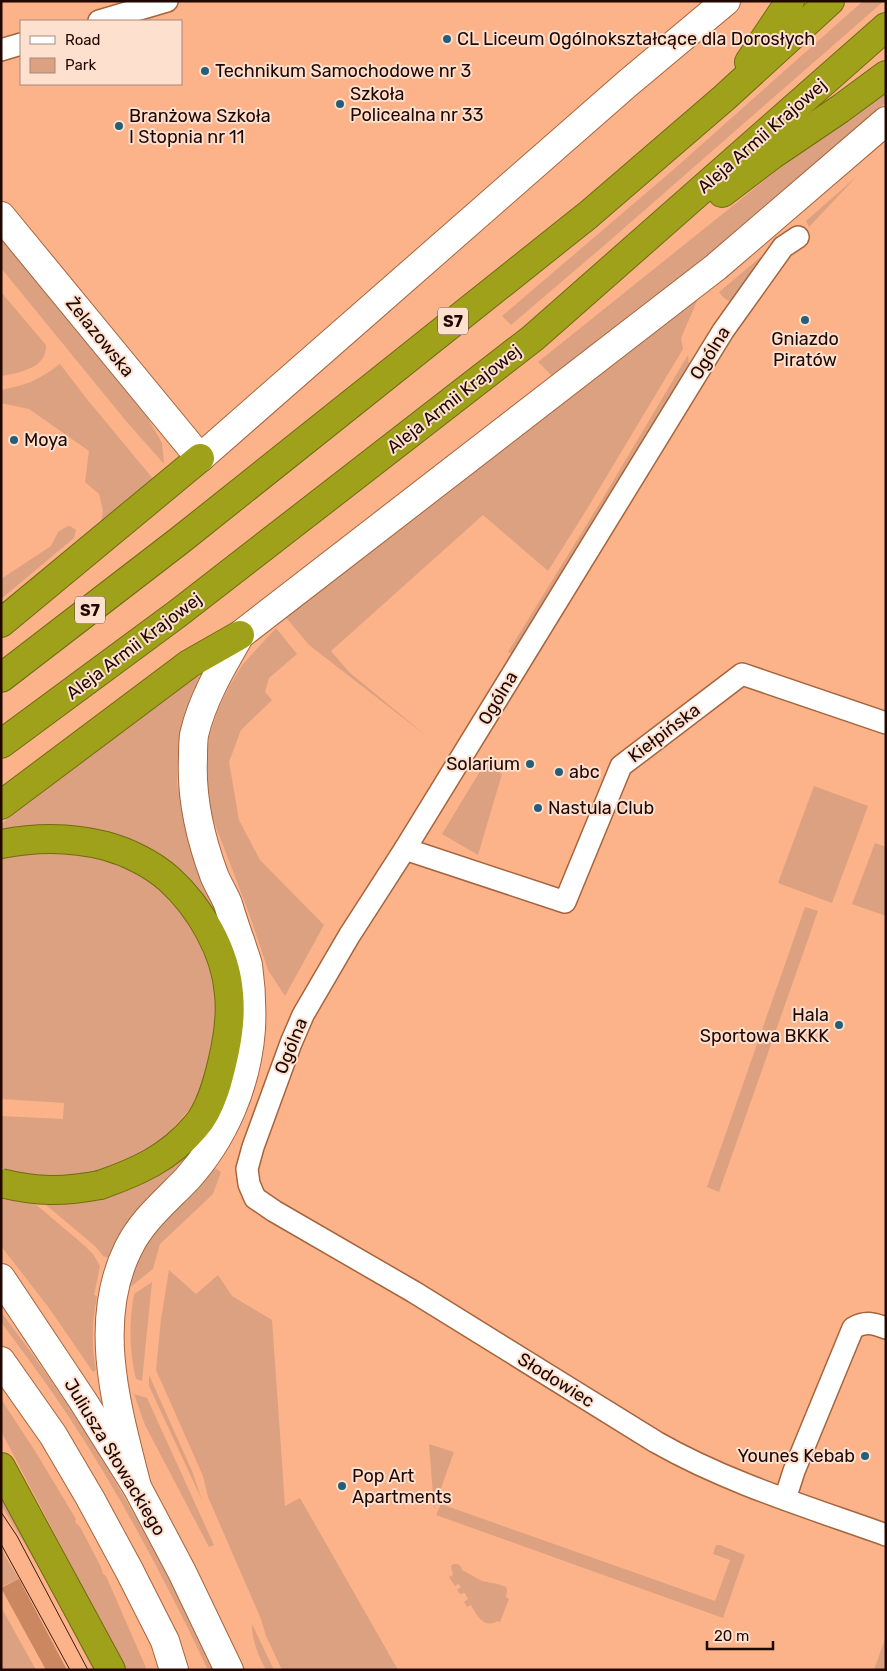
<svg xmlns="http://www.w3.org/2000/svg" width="887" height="1671" viewBox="0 0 887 1671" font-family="Rubik,sans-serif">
<rect width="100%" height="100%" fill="#fcb38a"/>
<g fill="#dba181">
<polygon points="863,1 884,1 607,243 511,325 502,316 673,170"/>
<path d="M886 87V102C782 201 666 288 554 378L538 362 796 155Z"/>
<polygon points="857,176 809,227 806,221"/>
<polygon points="1,238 147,417 162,443 164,464 126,421 1,268"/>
<path d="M768 251 734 302C727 301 723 298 719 292Z"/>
<path d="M1 292 46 345C47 368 19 373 1 376Z"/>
<polygon points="689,299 697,301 681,338 683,349 587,509 548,571 483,515 331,651 349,672 429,738 309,645 283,614"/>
<polygon points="688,355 689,366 687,371 512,654 508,652 603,498"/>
<path d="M60 364 86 398 154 480 101 523 103 511 99 494 85 482 89 451 29 409 1 403V390C27 385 39 380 60 364Z"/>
<polygon points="70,526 76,530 74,538 1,599 1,579 51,546 58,532 66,527"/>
<polygon points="276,628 297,654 269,678 265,692 272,700 241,730 229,762 239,820 260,860 324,925 285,996 268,970 250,916 211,814 208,787 207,758 209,737 218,709 229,687 243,664"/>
<polygon points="198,675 202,679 183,729 178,752 177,783 182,806 221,926 185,878 1,834 1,824"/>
<polygon points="485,763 502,774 478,855 442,834"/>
<polygon points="814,786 868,806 832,903 778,883"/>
<polygon points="875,843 886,847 886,916 852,904"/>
<polygon points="41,851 75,851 105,858 133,872 160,888 179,909 199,936 210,967 217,994 220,1026 199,1098 166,1136 221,1172 213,1194 160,1244 153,1269 129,1288 109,1258 103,1256 96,1247 1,1167 1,1116 63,1119 64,1103 1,1099 1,859"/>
<polygon points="805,907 818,911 719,1192 707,1187"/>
<path d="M1 1175 85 1246 93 1254 100 1266 94 1295 97 1296C92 1321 91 1345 96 1370L93 1372 49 1308 1 1246Z"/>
<polygon points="169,1270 196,1294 218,1275 232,1296 272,1320 285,1506 300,1498 398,1670 282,1670 266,1636 261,1619 208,1497 203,1476 156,1370 161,1319"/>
<path d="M152 1282 142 1381 136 1379C129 1351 129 1323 134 1294Z"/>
<path d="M1 1312C45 1370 87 1431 123 1495 156 1552 186 1610 214 1670H208C167 1583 122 1498 69 1417 48 1385 24 1353 1 1322Z"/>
<polygon points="149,1375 192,1471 202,1500 149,1386"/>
<polygon points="134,1394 147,1398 214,1545 209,1547 145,1425"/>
<polygon points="1,1399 35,1451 76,1519 75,1522 80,1527 101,1567 103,1574 106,1576 147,1670 126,1670 1,1431"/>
<polygon points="429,1444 454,1452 434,1508"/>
<polygon points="1,1488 97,1670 93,1670 41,1571 1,1505"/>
<polygon points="441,1504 715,1601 730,1560 713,1554 716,1545 720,1545 745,1555 723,1618 436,1515"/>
<polygon points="1,1549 19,1579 1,1587"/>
<path d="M454 1564C459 1564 461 1565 462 1570L482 1581 498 1584 506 1587 507 1590 506 1597 509 1599 500 1622C492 1620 500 1621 493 1623 481 1626 476 1613 471 1605L467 1607 464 1602 468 1599 465 1593 460 1594 457 1590 461 1587 458 1584 455 1586 449 1577 453 1575 451 1566Z"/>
<polygon points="1,1607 36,1670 1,1670"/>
<path d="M252 1624 274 1670H266C258 1655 252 1641 252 1624Z"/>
<polygon points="886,1636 886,1670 874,1670"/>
</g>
<polygon fill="#ca8760" points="19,1579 67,1670 46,1670 1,1588"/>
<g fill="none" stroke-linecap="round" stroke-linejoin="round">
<defs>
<g id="minor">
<polyline points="99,21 167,1"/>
<polyline points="1,50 21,44"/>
<path d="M798 237 783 247 723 331 405 849 349 936 303 1015 291 1043 253 1147 247 1169 249 1184 255 1198 274 1211 414 1292 656 1442C728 1483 808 1507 886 1535"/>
<polyline points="405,849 565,902 621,766 742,674 886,723"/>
<path d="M785 1499 794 1471 853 1328C865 1321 873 1323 886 1328"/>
</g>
<polyline id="tertiary" points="1,216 200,458"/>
<g id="secondary">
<polyline points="200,458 628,83 726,1"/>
<polyline points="1,1278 83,1401 137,1487 182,1572 229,1670"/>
<polyline points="1,1361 53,1435 90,1498 129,1570 165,1641 174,1670"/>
<path d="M137 1487C118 1411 91 1324 128 1249 142 1220 165 1202 187 1179 224 1138 247 1085 251 1029 252 1009 251 986 248 965 246 958 243 950 241 943 236 930 232 917 228 904 224 894 218 885 214 875 200 837 191 798 193 758 193 751 193 743 194 735 202 700 222 666 240 635L716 267 886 121"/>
</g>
<g id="motorway">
<polyline points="749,62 790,1"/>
<polyline points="722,193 772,155 840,109 886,75"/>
<polyline points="1,623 200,458"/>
<polyline points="1,678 179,541 588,215 724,98 830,1"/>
<polyline points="1,744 177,614 533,338 886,27"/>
<polyline points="1,805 189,664 240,635"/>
<path d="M1 844C36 837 72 837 106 846 128 852 152 864 169 879 200 907 226 952 229 994 231 1014 229 1031 225 1050 220 1074 212 1109 195 1127 169 1158 137 1172 100 1185"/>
<polyline points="1,1467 111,1670"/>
</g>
</defs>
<use href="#minor" stroke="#a6643c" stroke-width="24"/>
<use href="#tertiary" stroke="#a6643c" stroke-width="30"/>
<use href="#secondary" stroke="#a6643c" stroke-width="30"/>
<use href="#motorway" stroke="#726b10" stroke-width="30"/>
<use href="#minor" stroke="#fff" stroke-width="21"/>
<use href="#tertiary" stroke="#fff" stroke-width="28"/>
<use href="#secondary" stroke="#fff" stroke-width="28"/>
<use href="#motorway" stroke="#9ea119" stroke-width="28"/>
<g stroke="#3b1c11" stroke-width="1">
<polyline points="1,1512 17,1536 88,1670"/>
<polyline points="1,1544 70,1670"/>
</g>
<defs>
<path id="motorway-bridge" d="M1 1183C38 1192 63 1192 100 1185"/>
</defs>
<use href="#motorway-bridge" stroke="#726b10" stroke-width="30" stroke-linecap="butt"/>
<use href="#motorway-bridge" stroke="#9ea119" stroke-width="28"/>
</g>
<g fill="#255e78" stroke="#fee0cf" stroke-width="2">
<circle cx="447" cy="39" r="5"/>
<circle cx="205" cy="71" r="5"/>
<circle cx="340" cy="104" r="5"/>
<circle cx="119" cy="126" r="5"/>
<circle cx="805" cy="320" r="5"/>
<circle cx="14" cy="440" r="5"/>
<circle cx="530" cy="764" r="5"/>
<circle cx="559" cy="772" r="5"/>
<circle cx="538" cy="808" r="5"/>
<circle cx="839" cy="1025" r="5"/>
<circle cx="865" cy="1456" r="5"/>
<circle cx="342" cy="1486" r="5"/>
</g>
<g text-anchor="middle" stroke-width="4" stroke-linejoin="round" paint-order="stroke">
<g fill="#fee0cf" stroke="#63483e" stroke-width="1">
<rect x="438" y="307.5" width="30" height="27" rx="4"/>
<rect x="75" y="596.5" width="30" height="27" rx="4"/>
</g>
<g font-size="16" font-weight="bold" fill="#200700">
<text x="453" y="327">S7</text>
<text x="90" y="616">S7</text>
</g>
<g font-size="18" fill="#200700" stroke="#fee0cf" text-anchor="start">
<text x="457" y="45">CL Liceum Ogólnokształcące dla Dorosłych</text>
<text x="215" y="77">Technikum Samochodowe nr 3</text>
<text x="350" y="100">Szkoła<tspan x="350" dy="21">Policealna nr 33</tspan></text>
<text x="129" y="122">Branżowa Szkoła<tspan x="129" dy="21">I Stopnia nr 11</tspan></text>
<text x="805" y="345" text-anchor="middle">Gniazdo<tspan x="805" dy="21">Piratów</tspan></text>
<text x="24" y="446">Moya</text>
<text x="520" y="770" text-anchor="end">Solarium</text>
<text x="569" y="778">abc</text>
<text x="548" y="814">Nastula Club</text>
<text x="829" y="1021" text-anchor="end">Hala<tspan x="829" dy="21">Sportowa BKKK</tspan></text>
<text x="855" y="1462" text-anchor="end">Younes Kebab</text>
<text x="352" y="1482">Pop Art<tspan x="352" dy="21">Apartments</tspan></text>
</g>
<g font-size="18" fill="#200700" stroke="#fee0cf">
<text transform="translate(762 136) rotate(-41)" y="6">Aleja Armii Krajowej</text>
<text transform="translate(100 337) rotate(51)" y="6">Żelazowska</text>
<text transform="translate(710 353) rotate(-58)" y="6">Ogólna</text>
<text transform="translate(454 399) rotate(-38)" y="6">Aleja Armii Krajowej</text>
<text transform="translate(134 646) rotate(-37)" y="6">Aleja Armii Krajowej</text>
<text transform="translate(498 698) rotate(-59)" y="6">Ogólna</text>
<text transform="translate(664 733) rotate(-37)" y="6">Kiełpińska</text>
<text transform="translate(291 1046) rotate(-68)" y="6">Ogólna</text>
<text transform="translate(556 1380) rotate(32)" y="6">Słodowiec</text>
<text transform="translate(115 1457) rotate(59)" y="6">Juliusza Słowackiego</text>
</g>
</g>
<rect width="887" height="1671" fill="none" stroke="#200700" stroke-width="5"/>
<rect x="20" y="20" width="162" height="65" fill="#fee0cf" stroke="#a5897c"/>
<rect x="30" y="36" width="25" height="8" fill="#ffffff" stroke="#a5897c"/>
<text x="65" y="45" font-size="15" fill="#200700">Road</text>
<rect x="30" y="58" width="25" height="15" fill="#dba181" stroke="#a5897c"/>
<text x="65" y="70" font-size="15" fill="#200700">Park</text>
<path d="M707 1641v8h66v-8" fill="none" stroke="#200700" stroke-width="2.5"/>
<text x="714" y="1641" font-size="15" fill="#200700" stroke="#fee0cf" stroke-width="4" paint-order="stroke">20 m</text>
</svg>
